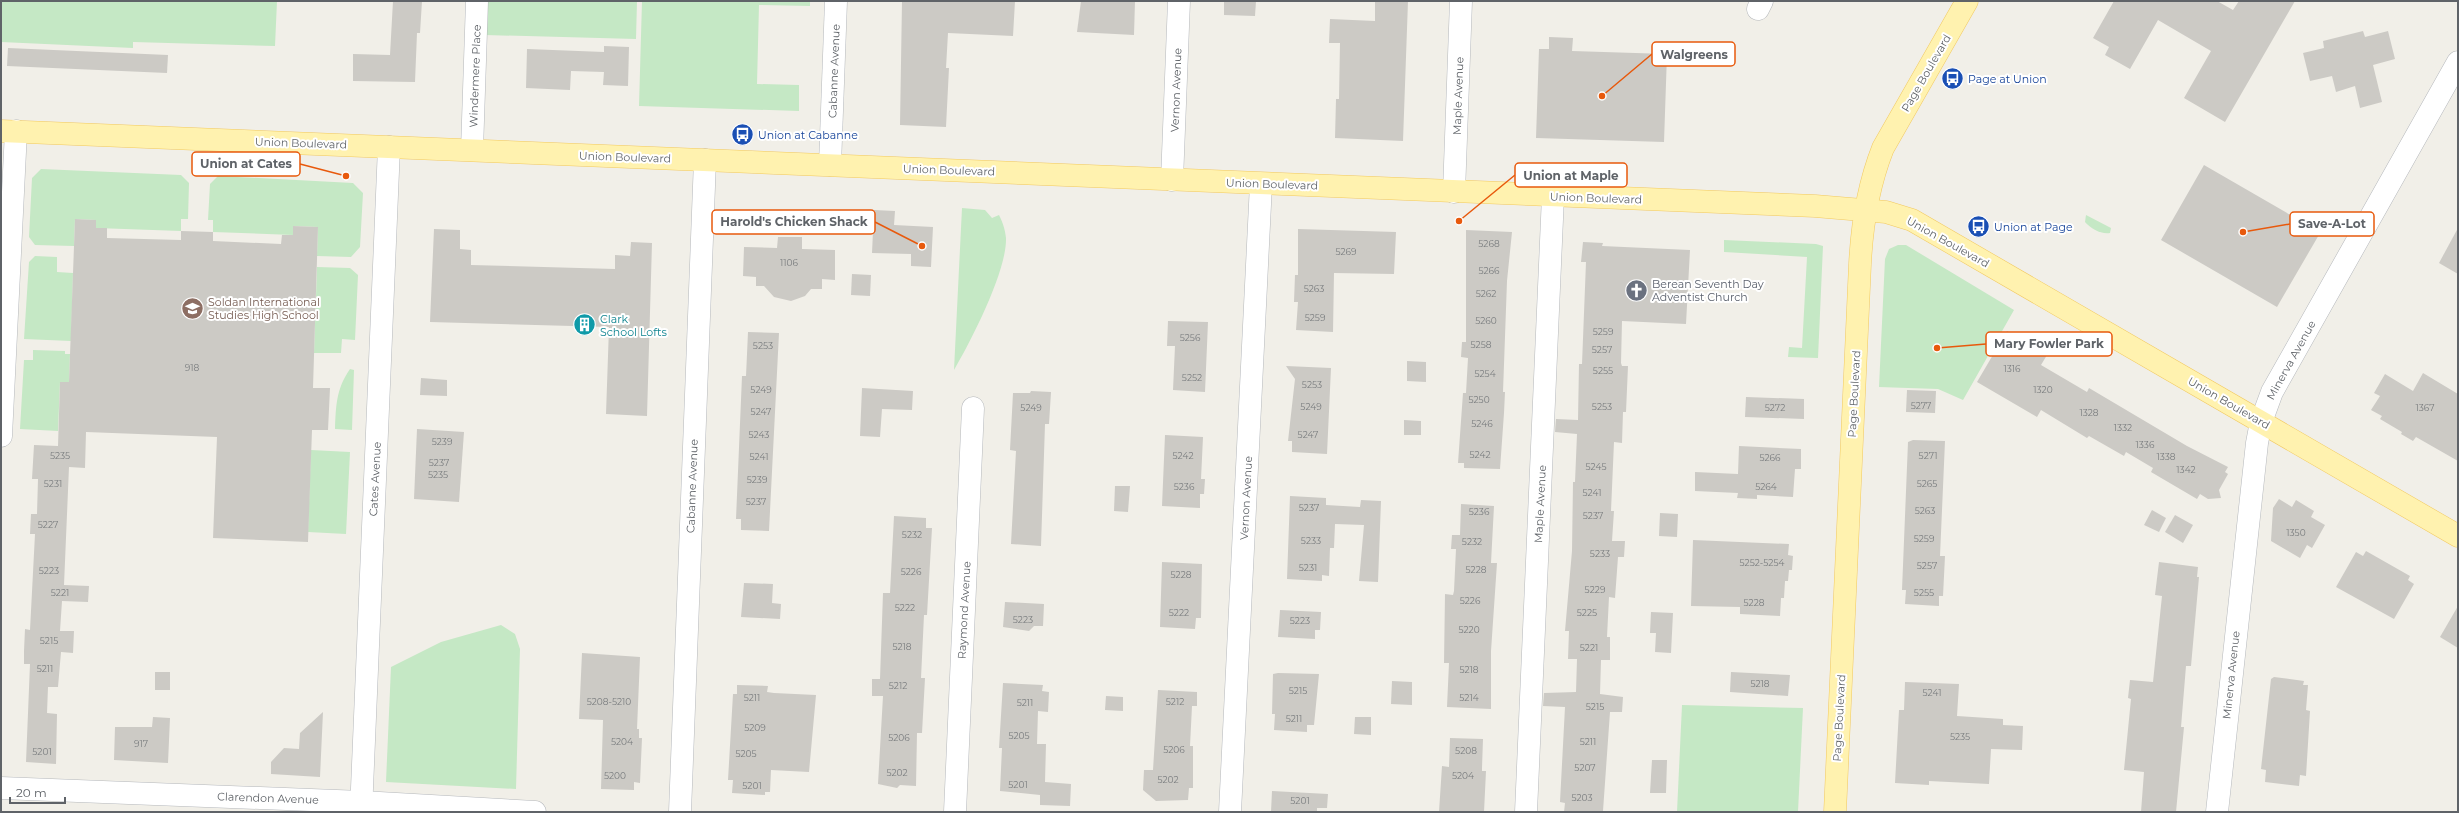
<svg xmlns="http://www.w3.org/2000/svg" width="2459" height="813" viewBox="0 0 2459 813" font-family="Montserrat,sans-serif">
<rect width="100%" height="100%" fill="#f1efe8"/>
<g fill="#c5e8c5">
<polygon points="1,1 277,1 275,46 133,42 133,48 1,42"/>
<polygon points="486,1 637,1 636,39 485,35"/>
<polygon points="642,1 810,1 810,6 759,5 757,84 799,85 799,111 639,106"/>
<polygon points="41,169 181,175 189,183 188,219 181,219 181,231 96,228 96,220 75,219 74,246 35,245 29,237 32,178"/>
<polygon points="218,176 353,183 363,193 360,247 351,257 317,256 318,227 293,226 293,235 213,232 213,220 208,220 210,184"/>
<path d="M962 208 985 210 992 218 999 215C1003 223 1005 229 1006 238 1007 271 971 341 954 370Z"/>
<path d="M2086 215 2111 228 2110 233C2102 235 2090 228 2085 222Z"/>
<polygon points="1724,240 1816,244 1823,246 1818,358 1788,357 1789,347 1802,348 1807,257 1724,252"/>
<polygon points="1898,245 1906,245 2014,310 1963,400 1938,389 1879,387 1885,259 1889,249"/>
<polygon points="35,256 57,257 57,272 73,273 71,341 24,339 29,262"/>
<polygon points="317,267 350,268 358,275 355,340 342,339 341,353 314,353"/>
<polygon points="33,350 65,351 65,354 70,354 69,382 60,382 58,431 20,429 24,360 33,360"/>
<path d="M350 369 354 370 352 430 335 429C336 406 336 389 350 369Z"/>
<polygon points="311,450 350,452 346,534 308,532"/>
<polygon points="501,625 515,634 520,649 516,789 386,782 391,667 441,642"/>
<polygon points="1682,705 1803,708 1798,812 1677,812"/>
</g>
<g fill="#cccac5">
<polygon points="393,1 422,1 420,33 417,33 415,82 353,81 353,54 390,55"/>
<polygon points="902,1 1015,1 1013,36 948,33 946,68 949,68 946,127 900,125"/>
<polygon points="1081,1 1135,1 1134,35 1077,32"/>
<polygon points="1224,1 1256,1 1255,16 1224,15"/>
<polygon points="1375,1 1408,1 1403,141 1335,138 1336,99 1339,99 1340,43 1329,43 1330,19 1375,21"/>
<polygon points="2114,1 2217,1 2233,10 2239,1 2295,1 2225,122 2184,98 2211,51 2158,20 2130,69 2105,55 2109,47 2093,38"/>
<polygon points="2363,31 2365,37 2388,31 2395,59 2373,65 2382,102 2360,108 2355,86 2336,92 2332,76 2310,81 2303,53 2324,48 2323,41"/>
<polygon points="1549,37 1573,38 1572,51 1667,54 1664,142 1536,138 1539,49 1549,49"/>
<polygon points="604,46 629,47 628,86 603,85 604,72 571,71 570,90 526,88 527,49 604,52"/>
<polygon points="8,48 168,55 167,73 7,66"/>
<polygon points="2204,165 2306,224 2312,212 2327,221 2277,307 2161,240"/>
<polygon points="874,210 895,211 894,225 933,227 931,267 911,266 911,254 872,253"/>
<polygon points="75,219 96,220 96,228 107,228 107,238 181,240 181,231 213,232 213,241 281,244 282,235 293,235 293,226 318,227 313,388 330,388 328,430 312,430 308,542 213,538 217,437 86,432 85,468 69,467 64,585 89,586 88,602 62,601 60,631 74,631 73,653 61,652 58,687 48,687 47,713 57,714 56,764 26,762 30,664 24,664 24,651 25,629 30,630 35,534 30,534 31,514 37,514 38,479 32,479 34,445 58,446 60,382 69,382"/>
<polygon points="2458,228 2458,274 2439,263"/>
<polygon points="434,229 460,230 460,249 471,250 471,265 615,269 615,255 630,256 631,242 652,243 647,416 606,414 609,327 430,322"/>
<polygon points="1298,229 1396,232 1394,274 1334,273 1333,332 1296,330 1298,302 1294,302 1295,275 1298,275"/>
<polygon points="1466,230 1512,232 1507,281 1503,392 1505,392 1504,413 1500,469 1464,468 1464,463 1458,463 1463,393 1466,393 1468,358 1461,357 1462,342 1466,342"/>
<polygon points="778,237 802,237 802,249 835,250 835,280 822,279 822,289 811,289 805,296 791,301 774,297 764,286 756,286 756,277 743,276 744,247 777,248"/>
<polygon points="1583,242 1603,243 1602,246 1690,250 1686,324 1622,321 1621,363 1622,366 1628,366 1626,412 1623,412 1622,443 1614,442 1611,511 1614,511 1612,541 1625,541 1624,557 1618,557 1615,598 1609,597 1607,637 1610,637 1610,660 1601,660 1600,694 1623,697 1622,712 1610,712 1603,811 1564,812 1565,803 1560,802 1565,707 1543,706 1544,693 1576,692 1577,659 1568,659 1569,631 1565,631 1572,551 1573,482 1575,482 1577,434 1555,432 1556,419 1578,420 1579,364 1582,364 1586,262 1581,262"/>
<polygon points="852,274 871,275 870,296 851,295"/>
<polygon points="1168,321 1208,322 1205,392 1173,390 1175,346 1167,346"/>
<polygon points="2007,331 2047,355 2041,365 2087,392 2089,388 2187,446 2228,467 2225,472 2228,474 2219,490 2221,498 2208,499 2200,494 2197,499 2151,472 2153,468 2126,452 2124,456 2089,436 2087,438 2041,410 2037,417 1977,382"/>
<polygon points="748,332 779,333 769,531 741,530 741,519 736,519 742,376 746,376"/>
<polygon points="1407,361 1426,362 1426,382 1407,381"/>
<polygon points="1286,366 1331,368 1327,454 1292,452 1292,441 1288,441 1295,379"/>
<polygon points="2423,373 2458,394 2458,461 2416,437 2413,441 2401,434 2402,432 2380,419 2382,416 2371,410 2380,396 2374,393 2385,374 2413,391"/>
<polygon points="421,378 447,380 447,396 420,395"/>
<polygon points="862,388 913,391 912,410 882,409 880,437 860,436"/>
<polygon points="1907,390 1936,391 1935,413 1906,412"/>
<polygon points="1031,391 1051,392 1049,424 1045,424 1041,546 1011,544 1016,451 1010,450 1013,393 1030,393"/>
<polygon points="1746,397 1804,399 1804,419 1745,417"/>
<polygon points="1404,420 1421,421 1421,435 1404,435"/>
<polygon points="417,429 464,432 459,502 414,499"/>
<polygon points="1165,435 1203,437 1201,479 1205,479 1204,494 1200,494 1200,508 1162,506"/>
<polygon points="1913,440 1945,441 1940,556 1945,556 1943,596 1939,596 1939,606 1905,604 1906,590 1902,590 1908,442"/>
<polygon points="1739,446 1801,449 1801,469 1795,469 1793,497 1757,495 1757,499 1737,498 1738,493 1695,491 1695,472 1738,474"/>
<polygon points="1115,486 1130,486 1128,512 1114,511"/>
<polygon points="1290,496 1326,498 1326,505 1360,507 1361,500 1381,501 1378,582 1359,581 1364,525 1335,524 1334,548 1330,548 1329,576 1322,575 1322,581 1287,579"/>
<polygon points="2279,499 2292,507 2296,500 2314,511 2311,517 2325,525 2312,548 2307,545 2300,558 2271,541 2273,508"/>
<polygon points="1461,504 1494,506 1491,563 1497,563 1491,651 1491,709 1447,707 1449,663 1444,663 1445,594 1453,595 1454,591 1456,549 1451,549 1452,535 1460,535"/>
<polygon points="2152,510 2166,518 2159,532 2144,525"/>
<polygon points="1660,513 1678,514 1677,537 1659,536"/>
<polygon points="2175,515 2193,525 2183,543 2165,532"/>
<polygon points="894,516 926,518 926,528 932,528 927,615 924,615 921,678 925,678 922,733 917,733 916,786 900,785 897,788 878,784 883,696 872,696 872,679 880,679 883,593 890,593"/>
<polygon points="1693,540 1789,544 1788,555 1793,556 1792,570 1789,570 1788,581 1785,581 1784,598 1781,598 1780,616 1740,614 1740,607 1691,606"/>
<polygon points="2366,551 2410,576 2408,580 2414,584 2394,619 2336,587 2356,552 2363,556"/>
<polygon points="1162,562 1202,564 1201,618 1196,618 1195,629 1160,627"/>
<polygon points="2159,562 2198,567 2197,577 2199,577 2191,666 2186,666 2181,727 2184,727 2176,812 2141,812 2144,772 2124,770 2131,699 2128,698 2130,680 2153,682 2162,596 2155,595"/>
<polygon points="744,583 773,584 772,603 781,604 780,619 741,617"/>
<polygon points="1005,602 1044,604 1043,626 1034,626 1029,631 1003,627"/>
<polygon points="2458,606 2458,648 2440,637"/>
<polygon points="1280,610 1321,612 1320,630 1315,630 1315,639 1278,637"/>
<polygon points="1651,612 1673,613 1671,653 1655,652 1656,633 1650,633"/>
<polygon points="582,653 640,657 637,729 639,729 639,738 642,738 640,783 634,782 634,790 601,789 603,720 579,719"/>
<rect x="155" y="672" width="15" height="18"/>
<polygon points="1731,672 1790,675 1788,696 1730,692"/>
<polygon points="1278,673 1319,674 1314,725 1307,725 1307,732 1274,730 1275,714 1272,714 1273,674"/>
<polygon points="2274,677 2304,681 2303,685 2308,685 2306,710 2310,711 2306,776 2300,775 2299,786 2265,782 2266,770 2261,769 2271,679"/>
<polygon points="1392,681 1412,682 1412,705 1391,704"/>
<polygon points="1905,682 1959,684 1957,716 2003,719 2003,725 2023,726 2022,750 1991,749 1989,784 1929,781 1929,785 1895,783 1899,710 1904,710"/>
<polygon points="1003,683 1043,685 1042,691 1049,692 1048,712 1038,711 1037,744 1046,744 1045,782 1071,784 1070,806 1040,805 1040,795 1000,791 1002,748 999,748"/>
<polygon points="737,685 768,686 767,692 774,693 816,695 809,772 771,770 770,792 765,792 765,795 732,793 733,780 728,780 733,694 737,694"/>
<polygon points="1158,690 1197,692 1197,706 1192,706 1190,746 1193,746 1193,788 1189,788 1188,800 1156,801 1143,790 1144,770 1153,770"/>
<polygon points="1106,696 1123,697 1123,711 1105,710"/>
<polygon points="323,712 320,777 271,774 271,762 284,748 299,749 300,733"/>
<polygon points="153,717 170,718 168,763 114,760 115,727 152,727"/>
<polygon points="1355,717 1371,717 1371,735 1354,734"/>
<polygon points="1450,738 1483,739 1482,768 1482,771 1486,771 1484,812 1439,812 1442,766 1449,767"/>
<polygon points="1652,760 1667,760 1666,793 1650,793"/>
<polygon points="1272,791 1328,794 1327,808 1317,808 1317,812 1271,812"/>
</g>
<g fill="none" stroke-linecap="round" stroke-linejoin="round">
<defs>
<g id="minor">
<polyline points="1758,9 1762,1"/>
<polyline points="472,150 477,1"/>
<polyline points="830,165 836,1"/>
<polyline points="1172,180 1179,1"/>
<polyline points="1454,192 1461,1"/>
<polyline points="1,436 16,131"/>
<polyline points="1,788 362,802 535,812"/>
<polyline points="361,812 389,147"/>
<polyline points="680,812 705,160"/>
<polyline points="955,812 973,408"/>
<polyline points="1230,812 1261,184"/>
<polyline points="1526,812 1553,196"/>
<polyline points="2217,812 2257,443 2261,422 2272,392 2458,62"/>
</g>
<g id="major">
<polyline points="1,131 1815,206 1886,212 1912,220 2458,536"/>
<path d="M1835 812 1860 264C1862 223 1868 186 1883 148L1967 1"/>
</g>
</defs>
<use href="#minor" stroke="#b5b8bc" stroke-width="23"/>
<use href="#major" stroke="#f2c960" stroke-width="23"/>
<use href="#minor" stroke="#fff" stroke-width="22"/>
<use href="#major" stroke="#fff2af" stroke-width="22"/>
</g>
<defs>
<symbol id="bus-disc" viewBox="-11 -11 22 22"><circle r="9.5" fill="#1a4fb4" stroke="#fff"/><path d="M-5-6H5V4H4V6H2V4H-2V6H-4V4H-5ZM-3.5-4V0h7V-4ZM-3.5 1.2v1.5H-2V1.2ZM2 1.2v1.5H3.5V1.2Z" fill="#fff"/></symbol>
<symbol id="church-disc" viewBox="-11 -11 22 22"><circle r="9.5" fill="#6b7280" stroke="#fff"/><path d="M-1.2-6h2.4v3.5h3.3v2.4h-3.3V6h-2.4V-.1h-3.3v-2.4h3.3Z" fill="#fff"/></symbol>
<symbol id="school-disc" viewBox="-11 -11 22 22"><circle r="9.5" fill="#8d6e63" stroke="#fff"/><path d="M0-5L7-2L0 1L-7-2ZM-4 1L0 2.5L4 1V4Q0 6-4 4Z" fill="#fff"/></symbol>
<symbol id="building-disc" viewBox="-11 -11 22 22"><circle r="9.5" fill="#0f9aa8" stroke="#fff"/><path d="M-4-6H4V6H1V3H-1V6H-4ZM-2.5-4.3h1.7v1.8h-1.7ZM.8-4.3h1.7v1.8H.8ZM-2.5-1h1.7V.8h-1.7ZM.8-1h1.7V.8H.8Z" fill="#fff"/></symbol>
</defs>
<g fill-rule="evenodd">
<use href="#bus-disc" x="1940" y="66" width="25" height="25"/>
<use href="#bus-disc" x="730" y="122" width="25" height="25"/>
<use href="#bus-disc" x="1966" y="214" width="25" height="25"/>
<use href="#church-disc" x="1624" y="278" width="25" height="25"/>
<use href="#school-disc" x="180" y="296" width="25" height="25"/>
<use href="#building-disc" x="572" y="312" width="25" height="25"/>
</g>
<g text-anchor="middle" stroke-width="4" stroke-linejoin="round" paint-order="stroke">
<g font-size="9" fill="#7a7d7f">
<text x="1489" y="247">5268</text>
<text x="1346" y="255">5269</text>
<text x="789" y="266">1106</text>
<text x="1489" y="274">5266</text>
<text x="1314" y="292">5263</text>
<text x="1486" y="297">5262</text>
<text x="1315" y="321">5259</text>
<text x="1486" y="324">5260</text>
<text x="1603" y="335">5259</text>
<text x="1190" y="341">5256</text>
<text x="1481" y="348">5258</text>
<text x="763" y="349">5253</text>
<text x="1602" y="353">5257</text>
<text x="192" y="371">918</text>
<text x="2012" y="372">1316</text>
<text x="1603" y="374">5255</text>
<text x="1485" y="377">5254</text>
<text x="1192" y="381">5252</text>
<text x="1312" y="388">5253</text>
<text x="761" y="393">5249</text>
<text x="2043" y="393">1320</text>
<text x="1479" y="403">5250</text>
<text x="1921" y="409">5277</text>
<text x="1311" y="410">5249</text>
<text x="1602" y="410">5253</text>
<text x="1031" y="411">5249</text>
<text x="1775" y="411">5272</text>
<text x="2425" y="411">1367</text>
<text x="761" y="415">5247</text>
<text x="2089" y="416">1328</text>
<text x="1482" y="427">5246</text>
<text x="2123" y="431">1332</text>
<text x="759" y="438">5243</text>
<text x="1308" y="438">5247</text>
<text x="442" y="445">5239</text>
<text x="2145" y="448">1336</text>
<text x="1480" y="458">5242</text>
<text x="60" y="459">5235</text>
<text x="1183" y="459">5242</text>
<text x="1928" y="459">5271</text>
<text x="759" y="460">5241</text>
<text x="2166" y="460">1338</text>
<text x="1770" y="461">5266</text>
<text x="439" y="466">5237</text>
<text x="1596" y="470">5245</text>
<text x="2186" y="473">1342</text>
<text x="438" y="478">5235</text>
<text x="757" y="483">5239</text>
<text x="53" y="487">5231</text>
<text x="1927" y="487">5265</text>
<text x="1184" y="490">5236</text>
<text x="1766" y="490">5264</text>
<text x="1592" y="496">5241</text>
<text x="756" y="505">5237</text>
<text x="1309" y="511">5237</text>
<text x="1925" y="514">5263</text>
<text x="1479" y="515">5236</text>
<text x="1593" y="519">5237</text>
<text x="48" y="528">5227</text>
<text x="2296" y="536">1350</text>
<text x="912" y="538">5232</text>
<text x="1924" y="542">5259</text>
<text x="1311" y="544">5233</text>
<text x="1472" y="545">5232</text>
<text x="1600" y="557">5233</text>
<text x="1762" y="566">5252-5254</text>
<text x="1927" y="569">5257</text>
<text x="1308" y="571">5231</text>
<text x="1476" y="573">5228</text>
<text x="49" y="574">5223</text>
<text x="911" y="575">5226</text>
<text x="1181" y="578">5228</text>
<text x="1595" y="593">5229</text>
<text x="60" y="596">5221</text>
<text x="1924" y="596">5255</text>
<text x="1470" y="604">5226</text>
<text x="1754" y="606">5228</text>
<text x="905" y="611">5222</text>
<text x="1179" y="616">5222</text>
<text x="1587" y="616">5225</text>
<text x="1023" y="623">5223</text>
<text x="1300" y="624">5223</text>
<text x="1469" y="633">5220</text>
<text x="49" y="644">5215</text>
<text x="902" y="650">5218</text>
<text x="1589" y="651">5221</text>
<text x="45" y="672">5211</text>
<text x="1469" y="673">5218</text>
<text x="1760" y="687">5218</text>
<text x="898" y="689">5212</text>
<text x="1298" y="694">5215</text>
<text x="1932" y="696">5241</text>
<text x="752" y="701">5211</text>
<text x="1469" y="701">5214</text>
<text x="609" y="705">5208-5210</text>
<text x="1175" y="705">5212</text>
<text x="1025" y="706">5211</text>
<text x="1595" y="710">5215</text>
<text x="1294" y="722">5211</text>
<text x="755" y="731">5209</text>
<text x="1019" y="739">5205</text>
<text x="1960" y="740">5235</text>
<text x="899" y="741">5206</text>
<text x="622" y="745">5204</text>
<text x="1588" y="745">5211</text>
<text x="141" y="747">917</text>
<text x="1174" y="753">5206</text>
<text x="1466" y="754">5208</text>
<text x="42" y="755">5201</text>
<text x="746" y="757">5205</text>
<text x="1585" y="771">5207</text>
<text x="897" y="776">5202</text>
<text x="615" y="779">5200</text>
<text x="1463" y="779">5204</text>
<text x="1168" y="783">5202</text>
<text x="1018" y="788">5201</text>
<text x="752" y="789">5201</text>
<text x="1582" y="801">5203</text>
<text x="1300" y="804">5201</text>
</g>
<g font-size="11" fill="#5f6368" stroke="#fff">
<text transform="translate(834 71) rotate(-88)" y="4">Cabanne Avenue</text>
<text transform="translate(1926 73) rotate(-60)" y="4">Page Boulevard</text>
<text transform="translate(475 76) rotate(-88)" y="4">Windermere Place</text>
<text transform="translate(1176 90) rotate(-88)" y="4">Vernon Avenue</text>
<text transform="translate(1458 96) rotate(-88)" y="4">Maple Avenue</text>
<text transform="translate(301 143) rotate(2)" y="4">Union Boulevard</text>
<text transform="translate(625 157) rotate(2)" y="4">Union Boulevard</text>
<text transform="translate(949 170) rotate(2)" y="4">Union Boulevard</text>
<text transform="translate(1272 184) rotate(2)" y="4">Union Boulevard</text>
<text transform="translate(1596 198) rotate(2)" y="4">Union Boulevard</text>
<text transform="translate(1948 242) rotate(29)" y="4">Union Boulevard</text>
<text transform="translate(2291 360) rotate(-61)" y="4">Minerva Avenue</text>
<text transform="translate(1854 394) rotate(-87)" y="4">Page Boulevard</text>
<text transform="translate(2229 403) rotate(30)" y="4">Union Boulevard</text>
<text transform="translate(375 479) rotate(-87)" y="4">Cates Avenue</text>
<text transform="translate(692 486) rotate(-88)" y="4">Cabanne Avenue</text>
<text transform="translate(1246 498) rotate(-87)" y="4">Vernon Avenue</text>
<text transform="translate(1540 504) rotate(-87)" y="4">Maple Avenue</text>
<text transform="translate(964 610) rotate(-87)" y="4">Raymond Avenue</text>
<text transform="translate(2231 675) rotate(-84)" y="4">Minerva Avenue</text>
<text transform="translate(1839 718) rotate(-87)" y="4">Page Boulevard</text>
<text transform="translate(268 798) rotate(2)" y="4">Clarendon Avenue</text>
</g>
<g font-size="11" fill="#164399" stroke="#fff" text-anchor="start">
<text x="1968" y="83">Page at Union</text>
<text x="758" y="139">Union at Cabanne</text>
<text x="1994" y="231">Union at Page</text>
</g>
<g font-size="11" fill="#5b616d" stroke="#fff" text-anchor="start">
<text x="1652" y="288">Berean Seventh Day<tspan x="1652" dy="13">Adventist Church</tspan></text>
</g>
<g font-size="11" fill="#785e54" stroke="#fff" text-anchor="start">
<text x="208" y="306">Soldan International<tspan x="208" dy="13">Studies High School</tspan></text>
</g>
<g font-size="11" fill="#0d838f" stroke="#fff" text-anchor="start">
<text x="600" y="323">Clark<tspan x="600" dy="13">School Lofts</tspan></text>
</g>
</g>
<path fill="none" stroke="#e8590c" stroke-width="1.5" d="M1602 96L1652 54M346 176L300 164M1459 221L1515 175M922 246L875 222M2243 232L2290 224M1937 348L1986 344"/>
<g fill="#e8590c" stroke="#fff" stroke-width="1.5">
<circle cx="1602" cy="96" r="4"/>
<circle cx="346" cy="176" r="4"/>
<circle cx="1459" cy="221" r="4"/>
<circle cx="922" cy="246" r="4"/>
<circle cx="2243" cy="232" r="4"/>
<circle cx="1937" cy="348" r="4"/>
</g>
<g fill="#fff" stroke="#e8590c" stroke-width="1.5">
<rect x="1652" y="42" width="83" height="24" rx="4"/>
<rect x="192" y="152" width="108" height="24" rx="4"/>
<rect x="1515" y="163" width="112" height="24" rx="4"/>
<rect x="712" y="210" width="163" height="24" rx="4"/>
<rect x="2290" y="212" width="84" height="24" rx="4"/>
<rect x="1986" y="332" width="126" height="24" rx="4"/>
</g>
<g font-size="12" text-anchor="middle" font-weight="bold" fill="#5f6368">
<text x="1694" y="59">Walgreens</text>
<text x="246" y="168">Union at Cates</text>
<text x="1571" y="180">Union at Maple</text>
<text x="794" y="226">Harold's Chicken Shack</text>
<text x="2332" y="228">Save-A-Lot</text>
<text x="2049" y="348">Mary Fowler Park</text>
</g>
<rect width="2459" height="813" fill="none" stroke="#5f6368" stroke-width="4"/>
<path d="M10 797v6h55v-6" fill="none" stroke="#5f6368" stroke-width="2"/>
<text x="16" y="797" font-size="12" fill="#5f6368" stroke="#ffffff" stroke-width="3" paint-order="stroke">20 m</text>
</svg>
